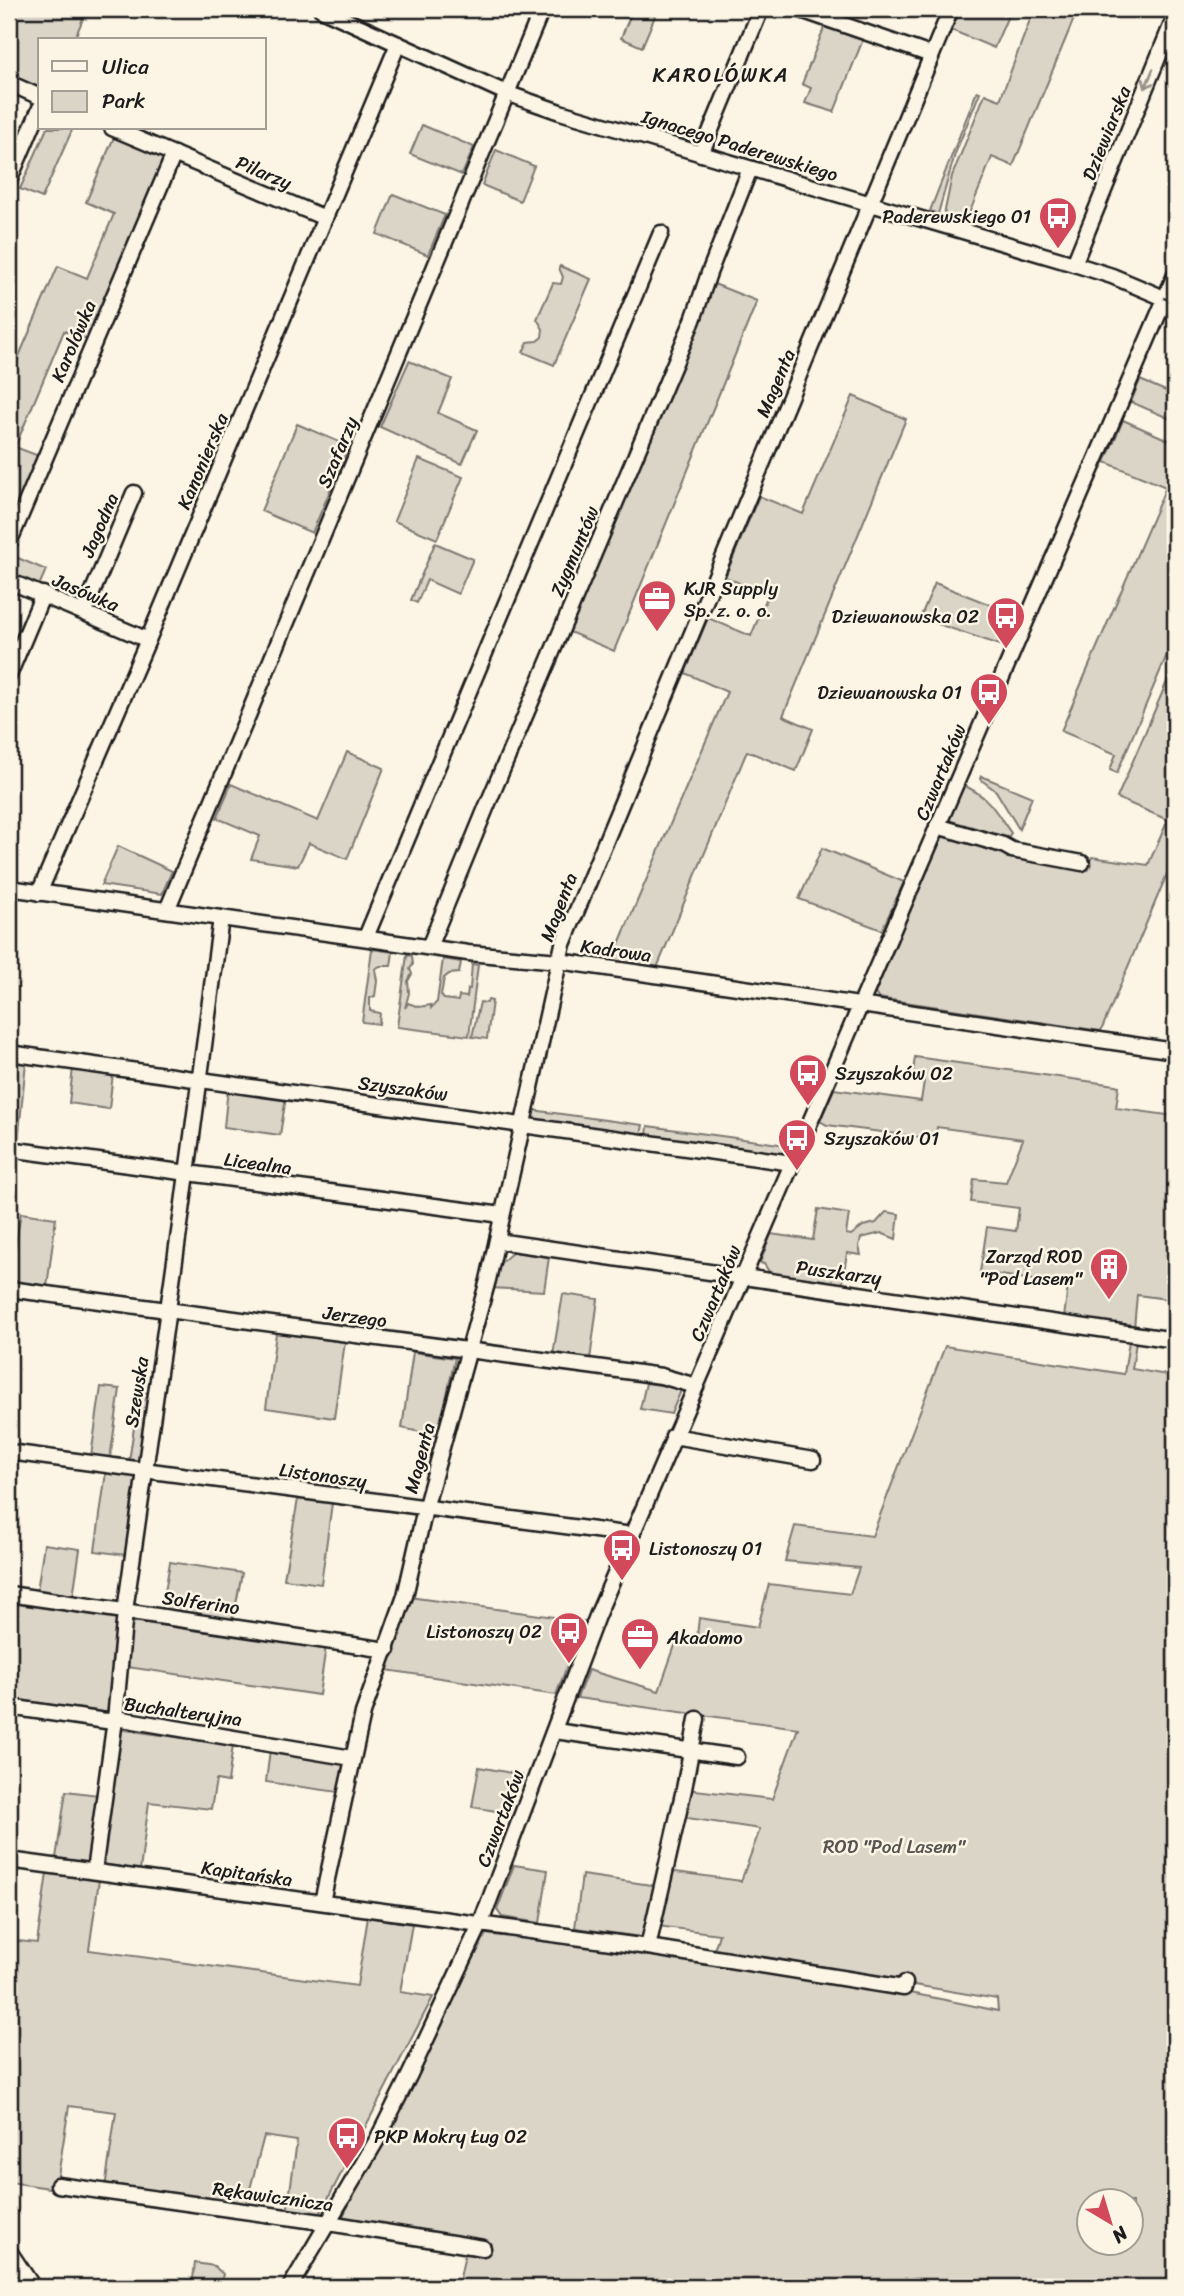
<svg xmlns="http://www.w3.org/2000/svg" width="1184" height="2296" viewBox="0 0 1184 2296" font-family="Sriracha,sans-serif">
<rect width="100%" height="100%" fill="#fcf5e5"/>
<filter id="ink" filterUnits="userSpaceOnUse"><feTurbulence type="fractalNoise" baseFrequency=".0143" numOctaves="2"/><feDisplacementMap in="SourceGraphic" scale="14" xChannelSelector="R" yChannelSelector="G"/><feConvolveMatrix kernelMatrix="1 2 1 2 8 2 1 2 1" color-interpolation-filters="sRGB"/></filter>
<g filter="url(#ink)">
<g fill="#dbd5c8" stroke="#7c7872" stroke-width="2" fill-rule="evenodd">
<polygon points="17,9 74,9 85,14 74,40 40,40 40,89 9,76 9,27"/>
<polygon points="633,9 658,9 642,47 621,38"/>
<polygon points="960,9 1011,9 994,48 951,30"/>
<polygon points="1034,9 1078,9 1013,166 992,157 967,219 964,222 944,215 952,176 985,94 1000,100"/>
<polygon points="826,23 864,37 834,112 805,103 811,88 802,84"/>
<polygon points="977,91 980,92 955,154 938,214 930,211"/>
<polygon points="422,125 474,147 462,175 410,154"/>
<polygon points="47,128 73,128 42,198 20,189"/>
<polygon points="114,137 165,158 89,340 64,331 15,447 39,456 9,534 9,379 58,266 87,278 114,214 86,202"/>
<polygon points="496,150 534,166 520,201 482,185"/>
<polygon points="393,194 445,215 428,255 377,234"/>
<polygon points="560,266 591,279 554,365 523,352 528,342 537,341 542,337 543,329 537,319 553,283 561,284 563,277 559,268"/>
<polygon points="709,282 757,301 614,651 567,631"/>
<polygon points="409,361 452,379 438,413 477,430 462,464 380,427"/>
<polygon points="1140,380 1175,395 1175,421 1131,402"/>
<polygon points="853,396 906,419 783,716 813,729 796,771 747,751 657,968 611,962 727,692 685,673 708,618 751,636 768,595 725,577 759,496 803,514"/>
<polygon points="1123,420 1175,443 1175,463 1170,476 1175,479 1175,636 1117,773 1110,770 1116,754 1061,731 1166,487 1105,462"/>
<polygon points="297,424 349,446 312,533 261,511"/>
<polygon points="419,459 463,477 437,539 394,521"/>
<polygon points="435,543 473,559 458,594 427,580 417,603 411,600"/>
<polygon points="11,555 46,570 38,588 9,576"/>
<polygon points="935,583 1019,616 1006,647 920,618"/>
<polygon points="1175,663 1175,855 1101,1031 878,998 875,993 943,833 1009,852 1007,858 1085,870 1092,857 1148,865 1168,820 1117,798"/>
<polygon points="347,752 384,768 347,859 309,843 298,866 251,859 260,836 217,818 231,784 318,821"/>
<polygon points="981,776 1032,797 1019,829 996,791 980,779"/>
<path d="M963 785C990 797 995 811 1011 833L1006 841 946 825Z"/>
<polygon points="118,846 172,871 162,894 101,885"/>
<polygon points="822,848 904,882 882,930 799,899"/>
<polygon points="372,949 393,952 391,966 380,966 375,969 377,981 375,996 370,998 370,1011 380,1013 379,1024 362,1022"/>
<polygon points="407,955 412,956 413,964 410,969 412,974 408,981 409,993 405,1008 408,1003 419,1007 431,1005 431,1008 437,1002 443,959 461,962 459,973 449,974 444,978 441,995 444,999 458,1001 459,996 467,997 468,989 470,989 472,964 478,965 469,1036 397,1027"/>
<polygon points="488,1000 492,1001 487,1039 472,1037 480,1002 487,1003"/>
<polygon points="915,1057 1115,1085 1119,1086 1116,1108 1175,1116 1175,1300 1137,1295 1134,1328 1064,1318 1068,1285 980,1272 987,1227 1016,1231 1019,1208 971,1202 974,1179 1006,1182 1023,1139 937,1127 935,1139 827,1125 820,1121 834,1089 921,1101 924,1081 912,1079"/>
<polygon points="9,1060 26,1062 18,1142 9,1141"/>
<polygon points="73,1068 113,1073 109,1109 69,1103"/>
<polygon points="228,1088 286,1097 280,1135 224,1127"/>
<polygon points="532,1110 643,1125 641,1135 529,1119"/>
<polygon points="648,1126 786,1145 782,1155 647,1136"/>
<polygon points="818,1209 849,1214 846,1234 851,1235 863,1226 876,1223 886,1212 899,1214 896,1239 881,1233 861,1238 859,1246 861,1255 847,1253 842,1285 770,1273 764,1264 760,1263 771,1234 813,1240"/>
<polygon points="21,1213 56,1218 47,1287 9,1283"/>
<polygon points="513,1252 549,1257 544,1291 491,1288 498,1265"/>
<polygon points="563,1294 598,1299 590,1360 553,1355"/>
<polygon points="276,1333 345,1342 334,1418 266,1408"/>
<path d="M1129 1341 1136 1342 1132 1369 1167 1375V1377L1175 1379V2287H458L465 2254 479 2256 480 2244 340 2222 486 1934C658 1952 829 1974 998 2011L997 1999 856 1975 713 1954 719 1934 657 1926 669 1871 741 1881 760 1829 681 1817 687 1789 772 1799 798 1728 577 1698 588 1670 659 1691 679 1634 697 1636 699 1618 758 1627 769 1584 850 1594 859 1568 785 1561 795 1526 872 1536 945 1346 1124 1374ZM1090 2202H1132V2244H1090Z"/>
<polygon points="413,1352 455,1358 438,1436 402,1428"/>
<polygon points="646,1383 682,1388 671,1414 640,1409"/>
<polygon points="101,1387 120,1389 110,1459 91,1456"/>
<polygon points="139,1392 149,1393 141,1459 138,1463 129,1462"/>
<polygon points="106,1472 137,1476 125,1555 95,1551"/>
<polygon points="298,1499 332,1503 321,1584 284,1579"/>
<polygon points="44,1544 80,1549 73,1597 37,1591"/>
<polygon points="170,1562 242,1573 233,1620 162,1610"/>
<polygon points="409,1597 584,1621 556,1695 386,1670"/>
<polygon points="9,1599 120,1617 111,1713 9,1699"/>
<polygon points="140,1619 326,1646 319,1695 127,1667 132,1624"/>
<polygon points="118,1729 233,1745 228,1782 216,1780 211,1809 149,1802 140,1870 101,1864"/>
<polygon points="270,1750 346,1763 338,1792 266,1782"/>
<polygon points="479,1767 522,1775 507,1813 472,1807"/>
<polygon points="66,1791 99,1795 90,1863 56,1858"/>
<polygon points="514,1865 548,1870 540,1923 502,1917 497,1910"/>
<polygon points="47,1873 99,1880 89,1950 357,1986 368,1917 412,1924 400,1992 433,1997 318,2218 287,2213 297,2141 264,2136 245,2208 105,2188 116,2112 69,2106 56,2189 9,2182 9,1940 37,1943"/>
<polygon points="582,1875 659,1886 649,1931 641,1937 575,1928"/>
<polygon points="195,2263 214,2266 223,2274 220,2287 192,2287"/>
</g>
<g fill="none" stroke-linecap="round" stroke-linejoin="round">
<defs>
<g id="minor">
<polyline points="321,9 506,93 560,112 1074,264 1112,276 1157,295"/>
<polyline points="798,9 931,55"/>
<polyline points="9,83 40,97"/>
<polyline points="112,128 325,218"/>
<polyline points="701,154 761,9"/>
<polyline points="9,181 40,108"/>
<polyline points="1074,264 1175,16"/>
<polyline points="1168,291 1175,275"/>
<polyline points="9,543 174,154"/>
<polyline points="9,581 148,640"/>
<polyline points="84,612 134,493"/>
<polyline points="9,675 43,594"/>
<polyline points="937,826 1003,845 1012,850 1082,863"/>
<polyline points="9,888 468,953 559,961 1175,1051"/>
<polyline points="39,893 148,640 398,44"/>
<polyline points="167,910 542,9"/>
<polyline points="366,937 661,233"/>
<polyline points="429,947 486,808 693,320 709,273 750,169"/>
<polyline points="9,1053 792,1163"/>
<polyline points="9,1149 502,1215"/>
<polyline points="497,1241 1175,1340"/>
<polyline points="9,1289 603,1368 661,1376 696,1386"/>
<polyline points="673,1436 813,1460"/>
<polyline points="9,1452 632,1535"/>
<polyline points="9,1594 387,1650"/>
<polyline points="9,1707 106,1721 122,1719 352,1758"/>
<polyline points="555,1731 737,1757"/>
<polyline points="9,1860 648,1947 904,1988 905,1983"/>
<polyline points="94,1871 115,1720 125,1611 182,1211 221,918"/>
<polyline points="322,1902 363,1713 405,1596 425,1509 488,1280 563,944 951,9"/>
<polyline points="648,1947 684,1789 697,1719"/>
<polyline points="58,2185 329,2223 483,2248"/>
<polyline points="9,2251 33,2287"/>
<polyline points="290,2287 378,2138 410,2074 480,1925 597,1616 1162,306"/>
</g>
</defs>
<use href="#minor" stroke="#1c1c1c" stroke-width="19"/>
<use href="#minor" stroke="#fcf5e5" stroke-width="14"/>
</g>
<defs><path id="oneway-shaft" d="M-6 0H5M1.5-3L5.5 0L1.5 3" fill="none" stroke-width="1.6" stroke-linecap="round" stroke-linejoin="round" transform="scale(1.75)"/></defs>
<use stroke="#97938b" href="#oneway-shaft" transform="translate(1149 79) rotate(112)"/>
</g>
<defs>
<symbol id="bus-pin" viewBox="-11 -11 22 30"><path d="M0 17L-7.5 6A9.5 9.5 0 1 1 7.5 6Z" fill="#d1495b" stroke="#fcf5e5"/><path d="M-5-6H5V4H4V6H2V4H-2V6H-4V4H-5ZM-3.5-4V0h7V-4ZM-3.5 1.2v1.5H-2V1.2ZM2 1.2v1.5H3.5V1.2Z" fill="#fff"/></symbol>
<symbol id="office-pin" viewBox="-11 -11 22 30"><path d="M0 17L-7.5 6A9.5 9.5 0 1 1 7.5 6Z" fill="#d1495b" stroke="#fcf5e5"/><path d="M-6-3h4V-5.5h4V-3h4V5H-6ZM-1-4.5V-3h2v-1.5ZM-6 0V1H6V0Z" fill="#fff"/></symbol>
<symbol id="building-pin" viewBox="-11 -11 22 30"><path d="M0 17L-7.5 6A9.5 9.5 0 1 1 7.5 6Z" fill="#d1495b" stroke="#fcf5e5"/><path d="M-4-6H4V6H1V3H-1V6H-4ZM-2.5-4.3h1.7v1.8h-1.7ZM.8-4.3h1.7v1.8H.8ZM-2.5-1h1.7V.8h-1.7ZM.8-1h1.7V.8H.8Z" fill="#fff"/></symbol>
</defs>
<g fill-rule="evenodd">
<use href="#bus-pin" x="1036" y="194" width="44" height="60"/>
<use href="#office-pin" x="635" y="577" width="44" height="60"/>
<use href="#bus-pin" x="984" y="594" width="44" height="60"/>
<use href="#bus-pin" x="967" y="670" width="44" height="60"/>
<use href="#bus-pin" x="786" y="1051" width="44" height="60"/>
<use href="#bus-pin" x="775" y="1116" width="44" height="60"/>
<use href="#building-pin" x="1087" y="1245" width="44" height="60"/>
<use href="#bus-pin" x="600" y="1526" width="44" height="60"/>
<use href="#bus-pin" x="547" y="1609" width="44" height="60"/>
<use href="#office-pin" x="618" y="1615" width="44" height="60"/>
<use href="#bus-pin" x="325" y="2114" width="44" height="60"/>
</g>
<g text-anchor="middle" stroke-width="5" stroke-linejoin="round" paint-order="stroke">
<g font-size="19" fill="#1c1c1c" stroke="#fcf5e5">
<text transform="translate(1106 133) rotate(-68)" y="7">Dziewiarska</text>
<text transform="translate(740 145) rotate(17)" y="7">Ignacego Paderewskiego</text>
<text transform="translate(264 172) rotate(23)" y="7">Pilarzy</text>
<text transform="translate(73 341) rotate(-67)" y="7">Karolówka</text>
<text transform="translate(775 383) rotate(-67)" y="7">Magenta</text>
<text transform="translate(337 452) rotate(-67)" y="7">Szafarzy</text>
<text transform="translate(202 461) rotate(-67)" y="7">Kanonierska</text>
<text transform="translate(99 525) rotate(-67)" y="7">Jagodna</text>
<text transform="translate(574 551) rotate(-67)" y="7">Zygmuntów</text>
<text transform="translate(86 592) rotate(23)" y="7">Jasówka</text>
<text transform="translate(940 772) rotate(-67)" y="7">Czwartaków</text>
<text transform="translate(558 907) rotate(-69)" y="7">Magenta</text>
<text transform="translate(616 950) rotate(8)" y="7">Kadrowa</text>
<text transform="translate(403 1088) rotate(8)" y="7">Szyszaków</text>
<text transform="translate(258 1163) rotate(8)" y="7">Licealna</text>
<text transform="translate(839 1272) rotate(8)" y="7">Puszkarzy</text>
<text transform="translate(715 1293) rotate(-67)" y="7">Czwartaków</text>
<text transform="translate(355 1316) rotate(8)" y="7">Jerzego</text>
<text transform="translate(136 1392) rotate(-81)" y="7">Szewska</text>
<text transform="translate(419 1458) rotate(-75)" y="7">Magenta</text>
<text transform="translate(323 1475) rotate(8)" y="7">Listonoszy</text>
<text transform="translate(201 1602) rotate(8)" y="7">Solferino</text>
<text transform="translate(183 1711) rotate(8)" y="7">Buchalteryjna</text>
<text transform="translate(500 1818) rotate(-69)" y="7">Czwartaków</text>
<text transform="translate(247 1873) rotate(8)" y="7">Kapitańska</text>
<text transform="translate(273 2196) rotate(8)" y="7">Rękawicznicza</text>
</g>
<g font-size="19" fill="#1c1c1c" stroke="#fcf5e5" text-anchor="start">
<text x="1031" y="223" text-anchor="end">Paderewskiego 01</text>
<text x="684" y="595">KJR Supply<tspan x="684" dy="22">Sp. z. o. o.</tspan></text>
<text x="979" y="623" text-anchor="end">Dziewanowska 02</text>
<text x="962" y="699" text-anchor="end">Dziewanowska 01</text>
<text x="835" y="1080">Szyszaków 02</text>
<text x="824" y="1145">Szyszaków 01</text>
<text x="1082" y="1263" text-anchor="end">Zarząd ROD<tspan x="1082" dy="22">"Pod Lasem"</tspan></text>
<text x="649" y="1555">Listonoszy 01</text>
<text x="542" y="1638" text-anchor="end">Listonoszy 02</text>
<text x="667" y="1644">Akadomo</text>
<text x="374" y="2143">PKP Mokry Ług 02</text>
</g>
<g font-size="19" fill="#555450" stroke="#fcf5e5">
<text x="894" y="1853">ROD "Pod Lasem"</text>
</g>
<g font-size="21" letter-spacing="2" fill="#1c1c1c" stroke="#fcf5e5">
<text x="721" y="82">KAROLÓWKA</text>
</g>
</g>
<rect width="1184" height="2296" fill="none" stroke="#fcf5e5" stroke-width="35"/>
<rect x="18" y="18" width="1149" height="2261" fill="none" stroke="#1c1c1c" stroke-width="2.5" filter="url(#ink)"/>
<rect x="38" y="38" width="228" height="91" fill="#fcf5e5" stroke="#a29e95" stroke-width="2"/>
<rect x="52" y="61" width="35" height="10" fill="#fcf5e5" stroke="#a29e95" stroke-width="2"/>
<text x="102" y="74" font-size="21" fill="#1c1c1c">Ulica</text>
<rect x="52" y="91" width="35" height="21" fill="#dbd5c8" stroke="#a29e95" stroke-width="2"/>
<text x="102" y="108" font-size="21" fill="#1c1c1c">Park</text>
<g transform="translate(1110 2222) rotate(142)"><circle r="33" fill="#fcf5e5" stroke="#a29e95" stroke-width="2"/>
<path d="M0-5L12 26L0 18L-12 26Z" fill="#d1495b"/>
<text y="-10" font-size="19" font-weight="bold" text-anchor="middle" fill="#1c1c1c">N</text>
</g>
</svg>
